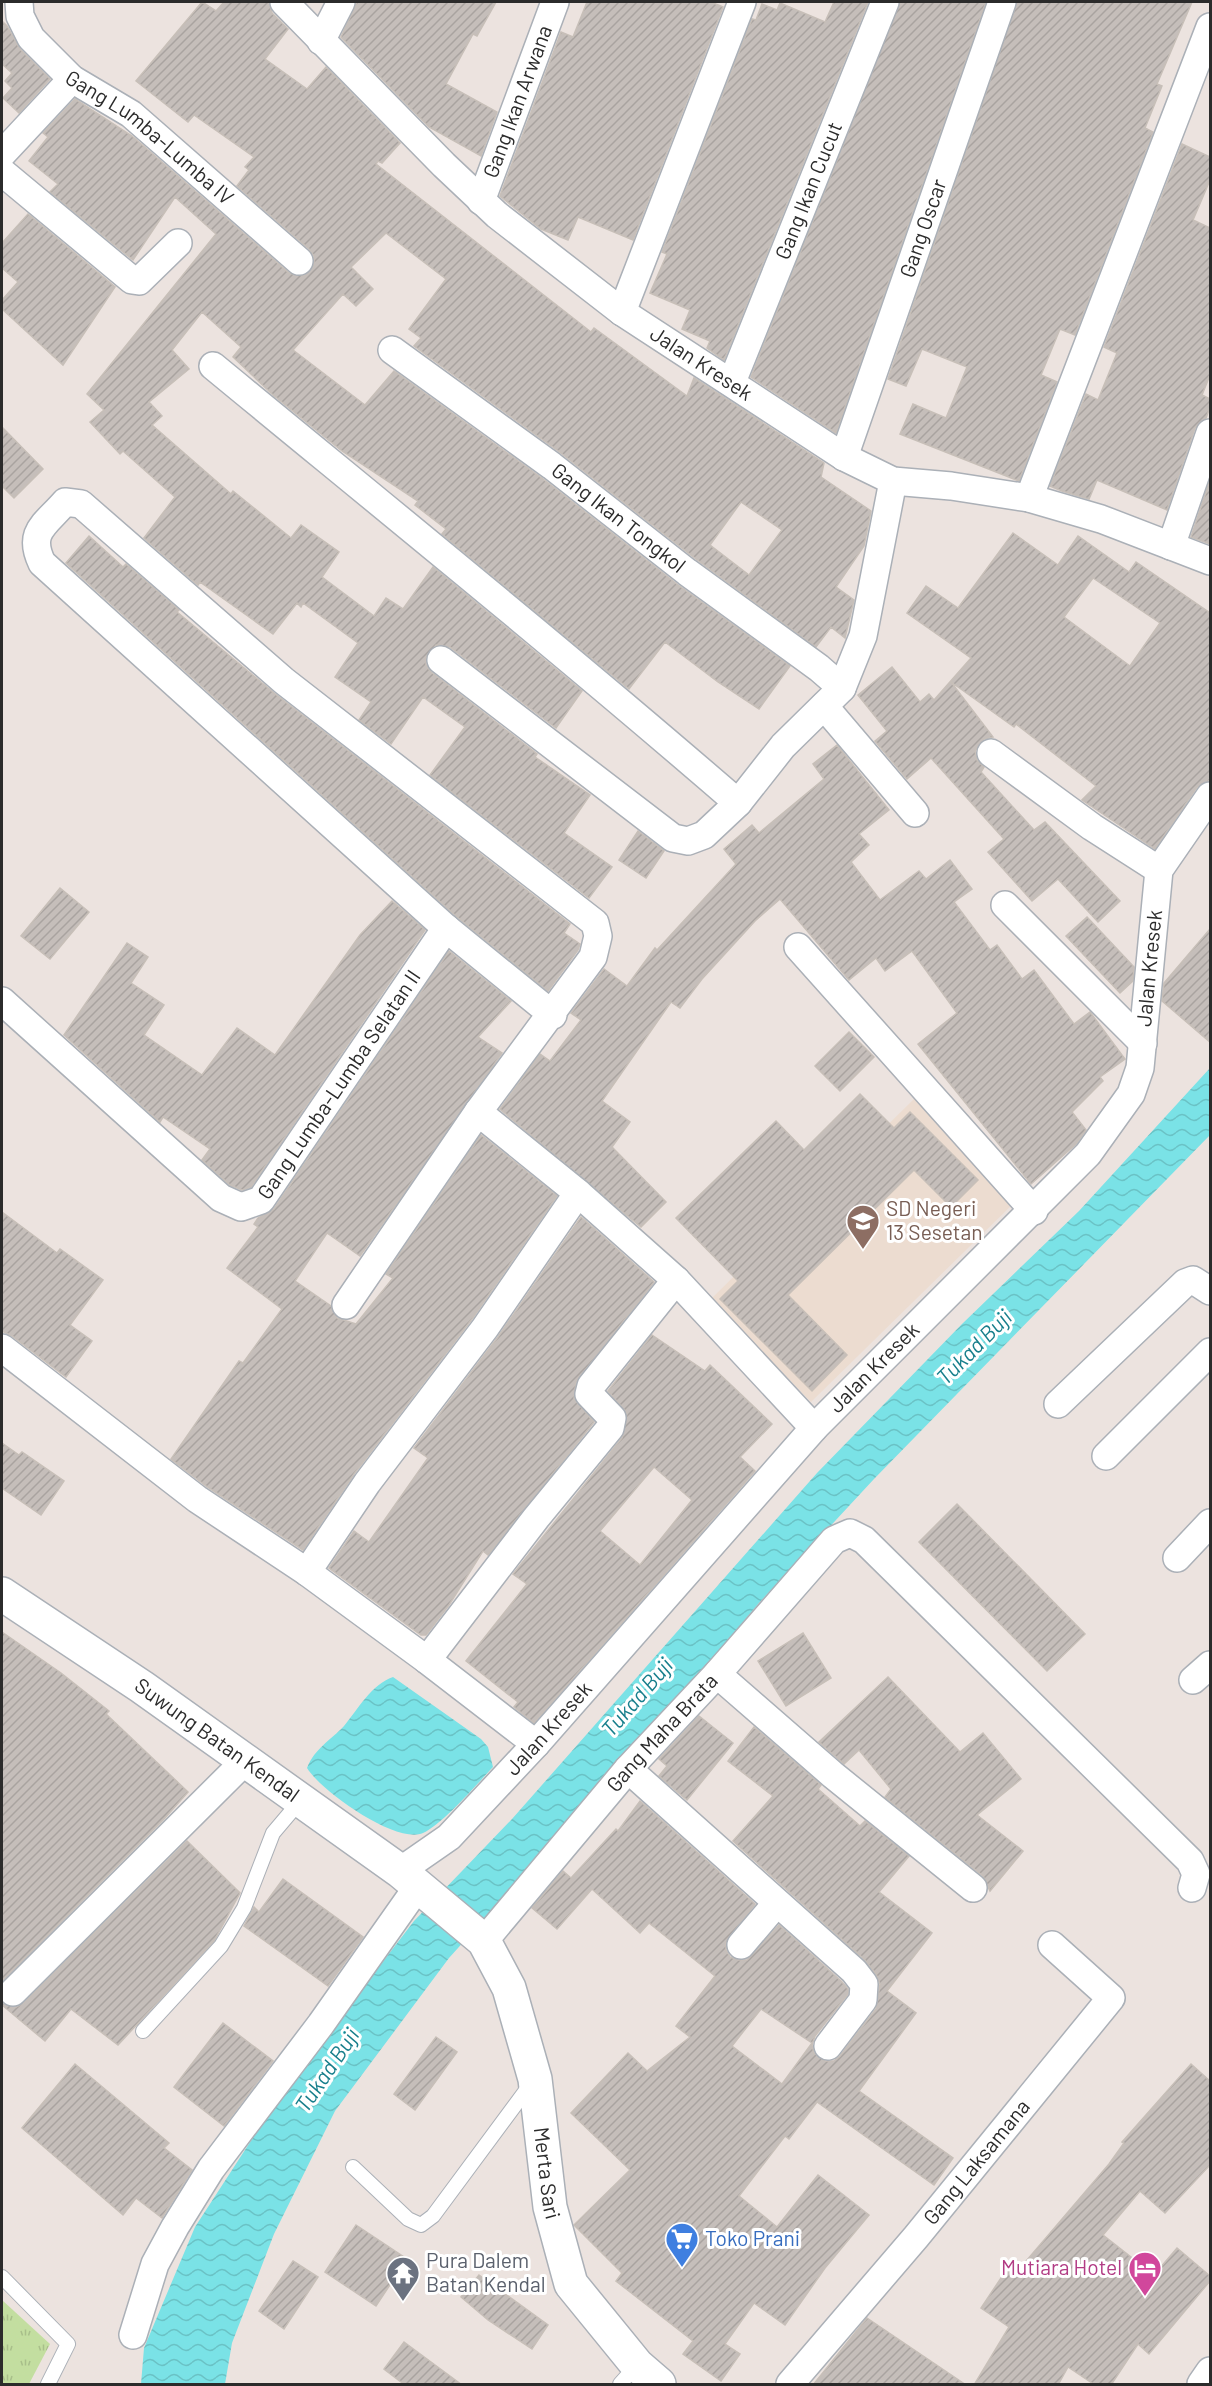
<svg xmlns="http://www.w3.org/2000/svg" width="1212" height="2386" viewBox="0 0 1212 2386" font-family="Barlow,sans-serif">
<defs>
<pattern id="grass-tufts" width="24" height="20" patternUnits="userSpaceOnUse" patternTransform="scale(1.5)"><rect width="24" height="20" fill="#c3dea0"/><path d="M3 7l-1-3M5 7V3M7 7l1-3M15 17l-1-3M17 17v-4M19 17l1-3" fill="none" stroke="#a8bf8a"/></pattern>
<pattern id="water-waves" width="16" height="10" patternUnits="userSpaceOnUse" patternTransform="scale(1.5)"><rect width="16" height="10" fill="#7ae2e6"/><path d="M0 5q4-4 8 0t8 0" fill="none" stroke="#6ac2c5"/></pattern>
<pattern id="building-hatch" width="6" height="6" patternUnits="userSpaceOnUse" patternTransform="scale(1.5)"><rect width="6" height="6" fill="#c5beba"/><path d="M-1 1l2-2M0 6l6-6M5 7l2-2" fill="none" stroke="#a9a3a0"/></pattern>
</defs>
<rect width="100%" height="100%" fill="#ece3df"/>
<polygon fill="#ecdcd0" points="915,1098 1016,1201 811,1402 711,1299"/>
<polygon fill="url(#grass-tufts)" points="2,2300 50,2344 29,2384 2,2384"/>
<g fill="url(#water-waves)">
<polygon points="1210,1068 1210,1135 874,1479 759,1603 621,1767 449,1958 335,2111 274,2234 232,2343 225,2384 141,2384 144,2348 195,2227 280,2096 414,1921 512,1819 817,1473 962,1324 1079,1211"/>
<path d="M393 1677 481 1739 488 1747 493 1767C477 1784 443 1824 423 1833 397 1845 321 1791 307 1768 315 1748 330 1741 344 1726 358 1709 372 1684 393 1677Z"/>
</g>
<g fill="url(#building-hatch)" stroke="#c7bfb8" stroke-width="1.5" fill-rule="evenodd">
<path d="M202 2 216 11 224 2H269L272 13 288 29 265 59 307 89 326 67 400 143 382 163 378 161 376 164 591 332 594 328 687 396 694 378 824 463 821 477 871 511 864 546 836 587 854 600 845 638 831 627 816 647 696 559 561 453 414 346 421 338 409 329 446 279 386 233 351 267 373 289 356 306 343 294 293 350 365 405 394 371 543 479 678 585 790 666 759 709 718 682 665 642 629 689 442 534 446 529 415 505 418 501 342 451 272 394 233 357 241 347 202 312 172 350 189 369 149 402 162 416 152 425 231 494 233 491 291 538 301 525 339 552 322 577 374 616 386 598 403 609 433 567 582 691 556 728 450 647 436 645 426 657V665L431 672 537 754 535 757 590 795 564 833 612 867 589 898 430 775 465 727 423 697 391 744 359 720 371 702 335 677 358 643 303 603 301 607 297 603 273 634 200 582 198 585 144 538 175 497 123 451 120 454 90 422 104 410 87 394 216 234 175 197 133 260 50 192 58 184 29 161 48 137 43 133 75 99 132 136 289 273 304 276 314 265V256L309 249 237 186 249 170 245 167 254 157 194 115 188 122 136 81ZM741 502 782 530 749 575 710 545Z"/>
<polygon points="357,2 496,2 477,36 473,34 446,84 497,112 481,156 429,127 341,37"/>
<polygon points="587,2 711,2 723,7 633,240 578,217 568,240 541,229 500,196 561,32 573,37"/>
<polygon points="834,2 868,2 724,360 707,348 710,341 682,329 690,310 650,293 667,254 662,252 752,19 756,20 762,4 777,10 780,3 825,22"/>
<polygon points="900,2 986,2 836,433 751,377"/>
<polygon points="1017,2 1192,2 1157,84 1162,86 1145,128 1153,132 1075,335 1060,329 1041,375 1057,382 1019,481 900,434 913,404 946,418 967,367 922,349 906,386 888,379"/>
<polygon points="2,21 7,26 20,49 50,79 19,113 3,98 12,88 5,81 12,73 2,64"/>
<polygon points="1182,144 1210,157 1210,180 1193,220 1210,228 1210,375 1202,395 1210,399 1210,407 1206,418 1195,428 1167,510 1097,480 1089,499 1062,491 1050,486 1086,394 1098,400 1117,353 1104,347"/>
<polygon points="28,214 115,287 63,365 2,309 2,300 18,282 2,268 2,243"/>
<polygon points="2,427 43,469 14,498 2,486"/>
<polygon points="1210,480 1210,544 1191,537"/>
<path d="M1013 533 1058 565 1078 536 1129 572 1136 562 1210 613V780L1197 787 1155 849 1082 800 1096 786 1016 724 1014 727 951 682 993 737 984 739 975 751 977 760 984 767 981 772 1034 830 1045 822 1120 901 1098 922 1058 879 1032 901 988 852 1004 839 931 758 907 779 875 741 887 731 858 695 892 667 920 702 929 694 934 700 971 658 907 613 926 586 958 608ZM1093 578 1160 623 1130 666 1064 617Z"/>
<polygon points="89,536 123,567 126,564 179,610 177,612 274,693 570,924 564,933 580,944 578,950 548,991 456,916 66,563"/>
<polygon points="837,745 889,810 859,834 869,845 851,862 880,900 919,871 926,879 950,860 972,889 954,902 990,950 997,945 1022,979 1034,970 1074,1024 1090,1012 1125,1059 1100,1077 1103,1081 1072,1112 1086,1130 1076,1144 1031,1184 918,1044 957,1013 912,951 885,971 876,958 849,980 780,899 755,921 702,979 680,1008 671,1002 602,1101 630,1122 612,1147 666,1202 641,1227 500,1109 540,1054 550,1061 581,1020 571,1013 604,969 627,986 655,948 657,950 736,864 724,849 752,825 759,833 824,779 813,764"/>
<polygon points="638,831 664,851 646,878 619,860"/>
<polygon points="60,888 89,912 50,959 21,936"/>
<polygon points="392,901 425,930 251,1187 242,1190 230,1185 202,1160 210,1149 163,1117 160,1122 64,1035 127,943 148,957 131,983 164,1005 144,1035 202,1075 237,1028 275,1055 360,935"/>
<polygon points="1087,917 1134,967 1133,981 1120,993 1066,936"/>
<polygon points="1210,929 1210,1042 1162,1001 1164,983"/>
<polygon points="449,951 511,1001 478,1037 502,1053 360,1256 327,1233 295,1281 331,1306 337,1318 356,1324 393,1278 386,1274 481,1135 557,1196 472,1319 354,1474 303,1550 206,1486 171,1459 239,1361 243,1363 282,1309 227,1268 258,1227 254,1224 258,1218 274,1209"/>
<polygon points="849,1032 874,1057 840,1091 815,1066"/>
<polygon points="860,1094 894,1128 910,1112 978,1180 951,1207 914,1170 788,1295 847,1355 812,1391 720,1299 738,1281 676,1218 776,1121 804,1150"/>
<polygon points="2,1212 57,1253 60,1249 103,1280 70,1325 92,1341 66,1377 12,1336 2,1331"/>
<polygon points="581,1217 654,1282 576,1382 574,1399 594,1422 488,1555 483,1551 449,1605 426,1635 421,1635 329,1568 354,1531 369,1542 428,1458 414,1448 498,1337"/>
<path d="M652 1335 705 1371 710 1365 772 1424 740 1457 755 1471 534 1723 514 1707 518 1702 466 1661 527 1584 513 1574 622 1438 627 1413 608 1391ZM654 1467 692 1500 640 1565 600 1531Z"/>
<polygon points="2,1443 19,1455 22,1452 64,1481 41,1515 2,1488"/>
<polygon points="957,1504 1085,1634 1047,1671 919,1542"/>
<polygon points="2,1632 61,1673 109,1711 106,1714 188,1792 164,1819 2,1981"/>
<polygon points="803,1633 831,1678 786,1706 758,1661"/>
<polygon points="888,1677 960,1752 983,1733 1021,1779 977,1815 1023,1851 990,1891 983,1876 885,1797 891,1789 859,1750 844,1764 819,1742"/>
<polygon points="699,1716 733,1743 687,1800 659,1776 667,1766 659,1759"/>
<path d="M754 1727 821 1785 818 1789 860 1826 865 1821 909 1856 879 1892 932 1933 887 1991 916 2013 859 2091 953 2158 934 2185 817 2102 789 2139 785 2136 739 2196 777 2227 818 2175 869 2215 825 2268 785 2325 754 2303 725 2344 740 2354 721 2381 683 2354 693 2341 616 2281 622 2273 574 2225 630 2170 571 2113 628 2053 647 2071 690 2037 676 2026 715 1976 649 1923 640 1933 592 1889 557 1929 532 1908 563 1871 571 1878 616 1829 618 1831 640 1801 755 1904 726 1942V1950L730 1957 738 1960H747L779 1925 842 1982 848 1989V1994L815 2036 812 2045 814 2053 825 2061H834L840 2056 876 2009 880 1984 876 1974 864 1959 733 1841 773 1796 728 1761ZM761 2009 812 2043 782 2084 732 2046Z"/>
<polygon points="187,1841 240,1893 214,1941 118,2045 71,2009 45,2041 2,2005 2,2003 16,2007 24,2003"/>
<polygon points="283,1879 363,1937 328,1986 244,1926 254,1907 259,1912"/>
<polygon points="223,2023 273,2061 224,2126 174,2087"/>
<polygon points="436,2037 457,2052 415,2110 394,2094"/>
<polygon points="75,2064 169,2143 164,2148 192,2170 162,2218 136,2198 123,2215 22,2128"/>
<polygon points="1191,2064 1210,2081 1210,2165 1165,2213 1140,2191 1103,2235 1154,2275 1177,2248 1210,2276 1210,2281 1149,2354 1138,2344 1111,2385 1095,2385 1068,2367 1058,2385 974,2385 1009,2327 981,2308 1007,2269 1015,2274 1109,2164 1124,2143 1122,2142"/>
<polygon points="356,2225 407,2259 376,2306 325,2272"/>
<polygon points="293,2261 318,2277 284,2329 259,2311"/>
<polygon points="479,2275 548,2325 532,2349 488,2320 461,2297"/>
<polygon points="867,2318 966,2385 813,2385"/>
<polygon points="404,2342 462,2385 405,2385 384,2369"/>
</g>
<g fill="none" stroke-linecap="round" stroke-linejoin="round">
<defs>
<g id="service">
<polyline points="143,2031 221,1946 244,1908 273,1833 301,1800"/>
<polyline points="353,2167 408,2219 421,2225 433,2216 530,2085"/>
<polyline points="2,2277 68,2344 48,2384"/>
<polyline points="620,2384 637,2365"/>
</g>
<g id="minor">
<path id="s1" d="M19 2 20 16 31 38 72 79 131 114 299 261"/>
<path id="s2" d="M284 2 444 165 497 215 622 312 844 457 893 481 951 486 1029 498 1101 519 1210 561"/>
<polyline points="321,41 341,2"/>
<polyline points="2,154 72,79"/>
<polyline points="2,172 132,280 139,281 178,243"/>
<path id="s3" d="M481 201 555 2"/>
<polyline points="622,312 742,2"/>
<path id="s4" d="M392 350 552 466 687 572 819 668 842 688"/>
<path d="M213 366C389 511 566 654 738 803"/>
<path id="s5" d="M732 382 885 2"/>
<path id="s6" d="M844 457 1002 2"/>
<polyline points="1029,498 1210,27"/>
<polyline points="1171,546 1210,433"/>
<polyline points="441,660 673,838 688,841 704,835 738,803 783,746 842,688 863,636 893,481"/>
<polyline points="824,706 915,813"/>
<polyline points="991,753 1092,827 1159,870"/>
<polyline points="1005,905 1143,1043"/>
<polyline points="798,947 1034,1211"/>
<path id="s7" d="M2 1001 221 1198 241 1207 261 1200 446 928"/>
<polyline points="478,1112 578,1193 676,1280 814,1428"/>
<path d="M346 1305 478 1112 593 957 598 936 595 923 284 681 81 504 65 502C45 525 27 532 42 563L446 928 553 1015"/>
<polyline points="2,1348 197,1499 307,1572 427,1660 536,1744"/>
<polyline points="1058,1404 1185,1283 1193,1280 1210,1291"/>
<polyline points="1106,1456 1210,1352"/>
<polyline points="1177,1558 1210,1523"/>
<polyline points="307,1572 367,1483 485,1328 578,1193"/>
<polyline points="427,1660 536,1518 610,1428 612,1418 589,1394 591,1386 676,1280"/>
<polyline points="717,1674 833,1775 973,1888"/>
<polyline points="1193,1680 1210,1665"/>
<polyline points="628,1769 854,1971 864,1984 863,2000 828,2046"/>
<path id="s8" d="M400 1871 449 1837 536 1744 814 1428 1088 1154 1131 1094 1140 1068 1159 870 1210 796"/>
<path id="s9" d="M484 1941 628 1769 717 1674 834 1540 850 1533 864 1540 1190 1861 1196 1874 1192 1888"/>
<polyline points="741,1945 776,1904"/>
<polyline points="13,1992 245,1761"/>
<polyline points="133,2335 155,2264 175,2227 211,2169 321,2024 419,1885"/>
<path id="s10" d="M790 2384 916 2237 1111 1998 1052 1945"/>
<polyline points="1201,2384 1210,2371"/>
</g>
<g id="tertiary">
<path id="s11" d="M2 1594 142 1687 400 1871 484 1941 509 1988 535 2079 550 2207 571 2284 637 2365 659 2384"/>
</g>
</defs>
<use href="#service" stroke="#abb0b7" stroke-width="16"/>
<use href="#minor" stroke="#abb0b7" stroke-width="30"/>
<use href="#tertiary" stroke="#abb0b7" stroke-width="36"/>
<use href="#service" stroke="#fff" stroke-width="14"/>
<use href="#minor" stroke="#fff" stroke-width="27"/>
<use href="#tertiary" stroke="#fff" stroke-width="33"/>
</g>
<defs>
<symbol id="school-pin" viewBox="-11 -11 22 30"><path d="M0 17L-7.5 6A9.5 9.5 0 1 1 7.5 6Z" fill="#8d6e63" stroke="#fff"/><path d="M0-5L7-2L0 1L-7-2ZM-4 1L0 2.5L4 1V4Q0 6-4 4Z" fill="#fff"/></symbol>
<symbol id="supermarket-pin" viewBox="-11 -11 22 30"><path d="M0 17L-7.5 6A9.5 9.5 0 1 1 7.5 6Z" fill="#3f7fe0" stroke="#fff"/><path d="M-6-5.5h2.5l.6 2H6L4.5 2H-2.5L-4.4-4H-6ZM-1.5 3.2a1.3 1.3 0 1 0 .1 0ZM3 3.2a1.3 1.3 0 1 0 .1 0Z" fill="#fff"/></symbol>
<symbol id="hotel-pin" viewBox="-11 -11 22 30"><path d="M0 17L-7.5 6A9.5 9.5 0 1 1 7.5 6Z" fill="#d1479c" stroke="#fff"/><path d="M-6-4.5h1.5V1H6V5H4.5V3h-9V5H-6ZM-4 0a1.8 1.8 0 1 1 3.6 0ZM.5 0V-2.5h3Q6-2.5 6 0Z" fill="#fff"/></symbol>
<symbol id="temple-pin" viewBox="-11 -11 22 30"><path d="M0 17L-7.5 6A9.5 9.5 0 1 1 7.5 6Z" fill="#6b7280" stroke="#fff"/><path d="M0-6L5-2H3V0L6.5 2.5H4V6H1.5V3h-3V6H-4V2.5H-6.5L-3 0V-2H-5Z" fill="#fff"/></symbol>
</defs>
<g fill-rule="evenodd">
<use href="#school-pin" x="844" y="1202" width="38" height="52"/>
<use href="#supermarket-pin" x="663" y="2220" width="38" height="52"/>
<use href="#hotel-pin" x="1126" y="2249" width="38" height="52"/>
<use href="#temple-pin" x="384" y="2254" width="38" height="52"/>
</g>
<g text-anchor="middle" stroke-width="6" stroke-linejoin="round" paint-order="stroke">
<g font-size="21" fill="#2b2b2b" stroke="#fff">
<text dy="7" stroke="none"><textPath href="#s3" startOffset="106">Gang Ikan Arwana</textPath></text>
<text dy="7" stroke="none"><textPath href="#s1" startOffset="194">Gang Lumba-Lumba IV</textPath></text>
<text dy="7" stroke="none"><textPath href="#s5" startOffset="206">Gang Ikan Cucut</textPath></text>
<text dy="7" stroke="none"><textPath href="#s6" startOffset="242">Gang Oscar</textPath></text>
<text dy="7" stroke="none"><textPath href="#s2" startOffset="554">Jalan Kresek</textPath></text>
<text dy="7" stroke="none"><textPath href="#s4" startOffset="282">Gang Ikan Tongkol</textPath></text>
<text dy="7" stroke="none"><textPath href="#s8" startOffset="1197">Jalan Kresek</textPath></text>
<text dy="7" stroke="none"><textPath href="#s7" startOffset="477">Gang Lumba-Lumba Selatan II</textPath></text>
<text dy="7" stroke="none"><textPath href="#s8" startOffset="693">Jalan Kresek</textPath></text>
<text dy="7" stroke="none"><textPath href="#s8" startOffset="207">Jalan Kresek</textPath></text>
<text dy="7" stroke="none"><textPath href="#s9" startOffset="274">Gang Maha Brata</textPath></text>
<text dy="7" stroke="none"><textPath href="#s11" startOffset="260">Suwung Batan Kendal</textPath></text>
<text dy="7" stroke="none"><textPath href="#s10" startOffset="290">Gang Laksamana</textPath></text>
<text dy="7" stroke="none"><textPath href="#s11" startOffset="837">Merta Sari</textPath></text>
</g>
<g font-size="21" fill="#785e54" stroke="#fff" text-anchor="start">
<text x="886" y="1216">SD Negeri<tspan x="886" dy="24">13 Sesetan</tspan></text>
</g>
<g font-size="21" fill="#366cbe" stroke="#fff" text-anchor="start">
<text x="705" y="2246">Toko Prani</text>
</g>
<g font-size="21" fill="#5b616d" stroke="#fff" text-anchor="start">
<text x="426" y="2268">Pura Dalem<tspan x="426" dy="24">Batan Kendal</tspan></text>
</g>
<g font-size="21" fill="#b23c85" stroke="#fff" text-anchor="end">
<text x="1122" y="2275">Mutiara Hotel</text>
</g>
<g font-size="22" font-style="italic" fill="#187f8c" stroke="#fff">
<text transform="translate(974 1347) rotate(-45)" y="8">Tukad Buji</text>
<text transform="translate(637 1697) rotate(-49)" y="8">Tukad Buji</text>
<text transform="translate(327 2070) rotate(-56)" y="8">Tukad Buji</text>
</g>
</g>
<rect width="1212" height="2386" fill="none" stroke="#2b2b2b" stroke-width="6"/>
</svg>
